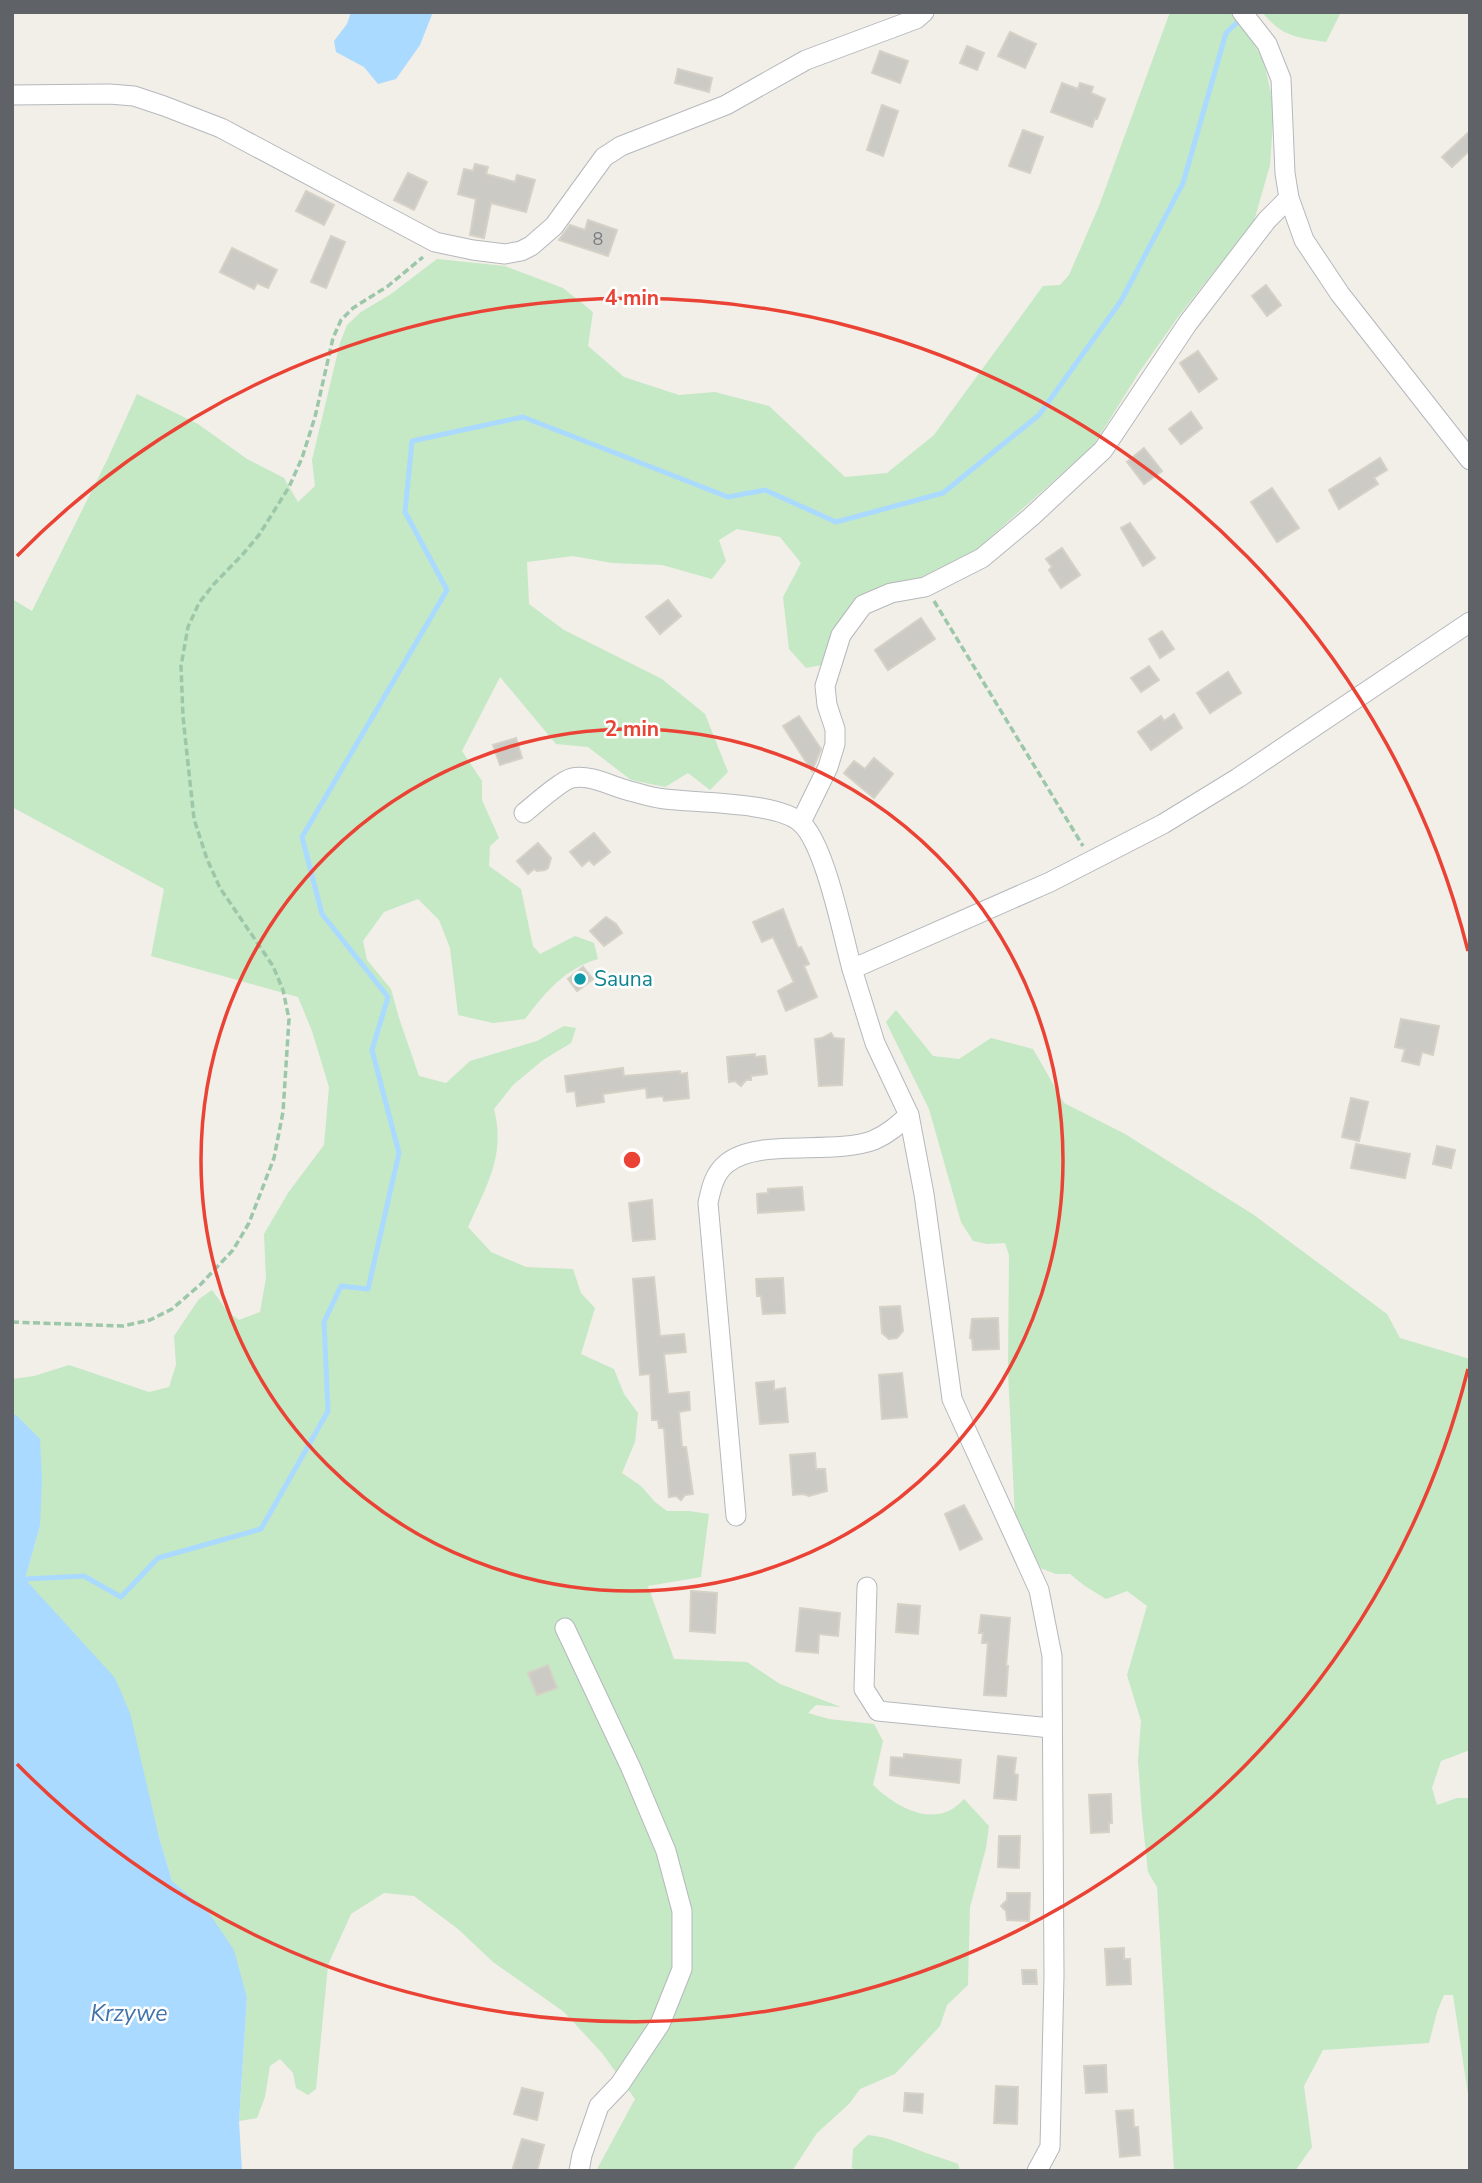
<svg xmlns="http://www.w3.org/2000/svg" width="1482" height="2183" viewBox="0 0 1482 2183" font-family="'Nunito Sans',sans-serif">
<rect width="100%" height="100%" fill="#f1efe8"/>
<g fill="#c5e8c5">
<path d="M1170 12H1234L1249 34 1264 62 1274 107 1270 165 1254 221 1178 317 1140 371 1093 446 975 551 922 579 887 586 822 665 806 668 789 649 783 597 801 563 780 537 737 529 719 540 726 561 712 579 662 565 612 563 573 556 527 562 529 604 564 630 662 679 705 714 728 772 710 790 688 773 665 787 631 780 588 747 556 744 500 677 462 751 482 781V800L499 838 490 846 489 866 521 889 533 946 540 954 575 936 594 943 598 959C564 969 546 992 525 1019L493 1023 458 1015 450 948 439 920 418 899 384 912 363 941 367 960 391 989 399 1018 419 1076 446 1083 470 1061 537 1041 564 1026 576 1028 571 1043 543 1060 513 1085 494 1109C506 1155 486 1187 468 1227L491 1252 526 1267 573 1269 581 1293 595 1308 581 1354 614 1369 624 1394 638 1413 635 1442 622 1473 641 1486 655 1502 667 1511H689L709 1514 701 1577 648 1586 674 1659 747 1662 780 1684 841 1707 816 1705 808 1713 829 1719 874 1724 883 1741 873 1785C898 1809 937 1830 964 1799L989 1826 986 1848 970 1907 968 1985 947 2005 940 2026 895 2074 860 2089 849 2104 817 2133 792 2171H596L635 2099 602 2053 564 2012 493 1962 458 1929 414 1896 384 1893 351 1914 328 1965 316 2089 308 2095 296 2088 293 2073 280 2059 270 2066 265 2097 257 2118 239 2121 247 1998 209 1913 172 1881 159 1837 57 1616 25 1579 40 1526 16 1415 12 1414V1379L34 1376 69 1365 149 1392 169 1387 176 1365 174 1336 199 1299 212 1290 228 1312 239 1320 260 1312 266 1278 264 1234 288 1193 324 1145 329 1087 312 1031 298 997 151 956 164 889 12 807V599L32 611 108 458 137 394 198 424 247 459 284 478 298 502 315 486 312 460 340 343 347 325 361 312 391 294 437 259 505 266 563 288 593 312 588 346 624 377 679 395 715 392 769 406 845 477 887 473 934 435 1043 286 1060 285 1069 275 1099 206Z"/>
<path d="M1262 12H1341L1326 42C1296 37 1282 37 1262 12Z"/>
<polygon points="896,1010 933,1056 959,1059 991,1038 1033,1049 1064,1103 1125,1134 1254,1215 1387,1314 1400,1338 1470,1359 1470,1750 1441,1761 1432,1788 1437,1805 1457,1798 1470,1798 1470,2107 1453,1995 1444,1995 1437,2012 1429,2043 1323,2050 1304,2086 1312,2147 1295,2171 1174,2171 1157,1887 1148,1872 1142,1816 1138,1761 1141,1721 1127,1675 1147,1606 1127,1591 1106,1599 1085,1586 1070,1574 1056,1574 1040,1568 1015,1518 1008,1371 1009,1255 1005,1243 987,1244 973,1241 961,1222 929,1109 886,1022"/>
<path d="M868 2135C887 2137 903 2144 921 2151 933 2156 946 2159 958 2164L960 2171H856L852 2168 853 2149Z"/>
</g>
<g fill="#aadaff">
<polygon points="351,12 433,12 420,45 396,79 378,84 364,67 336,52 334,41 347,24"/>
<polygon points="12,1414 16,1415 40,1439 42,1478 40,1526 25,1579 115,1678 130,1713 159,1837 172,1881 209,1913 234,1950 247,1998 239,2121 242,2171 12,2171"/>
</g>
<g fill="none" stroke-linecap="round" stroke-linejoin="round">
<polyline stroke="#aadaff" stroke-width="5" points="25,1579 84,1576 121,1597 158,1558 261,1529 328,1411 324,1322 341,1286 368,1289 399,1153 372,1050 388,997 322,914 302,837 447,590 405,512 412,441 523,417 728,497 765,490 836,522 943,493 1039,415 1121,301 1183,183 1226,33 1243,17"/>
</g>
<g fill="#cccac5" stroke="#d6d1c6" stroke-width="2">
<polygon points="1010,32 1036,44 1025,68 998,56"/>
<polygon points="967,46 984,53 977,70 960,63"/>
<polygon points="880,51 908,61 900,83 872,73"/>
<polygon points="678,69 712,78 709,92 675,83"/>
<polygon points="1062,83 1078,89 1080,83 1093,87 1091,93 1105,99 1097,119 1095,118 1092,127 1051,112"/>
<polygon points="882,105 898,111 883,156 867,150"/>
<polygon points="1023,130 1043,137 1030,173 1009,166"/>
<polygon points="1470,131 1470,150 1452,167 1442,157"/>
<polygon points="475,164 488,167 486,174 515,182 517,175 535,180 526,212 491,203 484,238 470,235 476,199 458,194 464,169 473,171"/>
<polygon points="408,173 427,182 414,210 394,200"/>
<polygon points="306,191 334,205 324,225 296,211"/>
<polygon points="588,220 617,230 608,256 559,240 570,225 585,230"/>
<polygon points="331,236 345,242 326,288 311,282"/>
<polygon points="232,248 277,270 268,288 257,283 254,289 220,272"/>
<polygon points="1266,285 1281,305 1267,316 1252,296"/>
<polygon points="1198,351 1217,379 1199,392 1180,363"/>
<polygon points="1191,412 1202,428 1181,444 1169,429"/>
<polygon points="1144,448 1162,471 1144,484 1127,462"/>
<polygon points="1380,458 1387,470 1374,478 1378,484 1339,509 1329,490"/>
<polygon points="1272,488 1299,528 1277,542 1251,502"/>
<polygon points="1130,523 1155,558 1143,566 1121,528"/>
<polygon points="1062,548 1080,575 1061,588 1049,570 1052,567 1046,559"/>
<polygon points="668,600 681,616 660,634 646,617"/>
<polygon points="921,618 935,639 888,670 875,650"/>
<polygon points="1162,631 1174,649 1160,658 1149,639"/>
<polygon points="1149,666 1159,680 1141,692 1131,678"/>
<polygon points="1228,672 1241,693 1210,713 1197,693"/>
<polygon points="1174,714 1182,728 1151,750 1138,732 1161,716 1164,721"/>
<polygon points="799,716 821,749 812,771 783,726"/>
<polygon points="516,738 522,758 500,765 493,745"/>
<polygon points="874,758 893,774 874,798 844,773 854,761 865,769"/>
<polygon points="594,833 610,852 594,865 589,860 582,866 570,852"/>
<polygon points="538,843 551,858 548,868 545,870 537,871 534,869 528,874 517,861"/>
<polygon points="783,909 798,948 801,947 809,964 804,966 817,997 786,1011 778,991 794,982 773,937 762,942 753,922"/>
<polygon points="606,917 616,924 622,933 604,946 590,931"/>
<polygon points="583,967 593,979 577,991 568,979"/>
<polygon points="1401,1019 1439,1026 1433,1055 1422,1052 1419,1065 1402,1061 1405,1049 1395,1047"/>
<polygon points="831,1033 834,1038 844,1039 842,1085 819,1086 815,1039 822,1038"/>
<polygon points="755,1054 755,1057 765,1056 767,1074 751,1076 751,1080 746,1080 741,1086 735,1081 729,1082 727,1057"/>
<polygon points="623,1068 624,1076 680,1071 680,1074 687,1073 689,1098 664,1101 663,1096 647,1098 646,1088 603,1094 604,1102 577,1106 575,1091 567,1092 565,1076"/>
<polygon points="1351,1098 1368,1102 1359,1141 1342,1137"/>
<polygon points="1356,1144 1410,1154 1405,1178 1351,1168"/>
<polygon points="1437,1146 1455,1150 1451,1168 1433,1164"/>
<polygon points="802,1187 804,1210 758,1213 757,1194 768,1193 768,1189"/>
<polygon points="652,1200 655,1239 633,1241 629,1203"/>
<polygon points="654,1277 660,1336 684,1334 686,1352 664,1354 668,1394 689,1392 690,1410 679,1412 682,1447 686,1447 693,1494 685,1495 681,1500 676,1496 669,1497 664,1428 659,1428 658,1420 652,1420 650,1374 640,1375 633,1279"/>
<polygon points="783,1278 785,1313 763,1314 761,1296 757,1296 756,1279"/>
<polygon points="900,1306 903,1331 897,1338 889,1339 882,1333 880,1307"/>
<polygon points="998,1318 999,1349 973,1350 972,1339 970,1338 972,1319"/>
<polygon points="902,1373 907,1417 882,1419 879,1375"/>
<polygon points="774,1381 774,1390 785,1388 788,1422 760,1424 756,1383"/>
<polygon points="815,1453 816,1469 825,1469 827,1491 809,1496 803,1494 793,1495 790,1455"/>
<polygon points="964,1505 982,1539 960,1550 945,1514"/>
<polygon points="691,1591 717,1593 715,1633 690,1631"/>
<polygon points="898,1604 920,1606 918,1634 896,1632"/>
<polygon points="800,1608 840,1613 838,1636 819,1634 818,1653 796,1651"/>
<polygon points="981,1615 1010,1618 1006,1666 1008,1666 1006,1696 984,1695 988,1643 982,1643 983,1633 979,1633"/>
<polygon points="548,1665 557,1688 537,1695 528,1673"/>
<polygon points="904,1754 961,1760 959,1783 890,1775 891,1757 904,1758"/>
<polygon points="998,1756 1016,1758 1014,1774 1018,1775 1016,1800 994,1798"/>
<polygon points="1111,1794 1112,1823 1109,1823 1109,1832 1091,1833 1089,1795"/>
<polygon points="999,1836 1020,1836 1019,1868 998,1867"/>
<polygon points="1007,1893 1030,1893 1029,1921 1007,1920 1006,1911 1001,1906 1007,1900"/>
<polygon points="1124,1948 1124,1959 1130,1959 1131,1984 1107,1985 1105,1949"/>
<polygon points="1022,1970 1036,1970 1037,1984 1023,1984"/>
<polygon points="1106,2065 1107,2092 1086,2093 1084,2066"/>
<polygon points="996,2086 1018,2087 1017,2124 994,2123"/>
<polygon points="522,2088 543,2093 537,2120 514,2114"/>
<polygon points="905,2093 923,2094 922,2113 904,2111"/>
<polygon points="1133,2110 1134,2127 1138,2127 1140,2155 1120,2157 1116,2111"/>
<polygon points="522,2139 544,2145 537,2171 512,2171"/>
</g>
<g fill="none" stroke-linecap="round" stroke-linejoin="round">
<defs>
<g id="minor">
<polyline points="1242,12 1267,44 1281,79 1285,173 1289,198 1304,240 1340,294 1470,460"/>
<polyline points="12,95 109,94 134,96 164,106 221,128 435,242 473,250 505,254 521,251 531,246 554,226 604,157 621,146 726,105 806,60 916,19 924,12"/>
<path d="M524 813C534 805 562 780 572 778 592 774 614 788 634 792 644 795 655 798 665 799 698 803 778 802 801 823 825 844 843 936 852 969"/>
<polyline points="801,822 828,767 835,744 835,729 827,705 825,686 841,635 863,605 891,593 925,587 982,558 1031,517 1103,450 1188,323 1267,220 1289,198"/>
<path d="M736 1516 708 1203C711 1189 714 1174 726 1164 757 1137 833 1156 874 1140 888 1134 898 1125 909 1115"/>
<polyline points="867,1587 864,1689 878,1711 1051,1728"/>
<polyline points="565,1628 631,1768 666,1851 682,1911 682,1969 660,2024 620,2084 599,2106 582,2155 579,2171"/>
<polyline points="1037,2171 1050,2147 1054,1976 1052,1656 1039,1590 952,1399 924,1194 909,1115 875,1043 852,969 1050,882 1163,824 1238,778 1470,622"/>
</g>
</defs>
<use href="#minor" stroke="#b5b8bc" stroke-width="21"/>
<g stroke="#9cc7a9" stroke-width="3.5" stroke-dasharray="7 3.5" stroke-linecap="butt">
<polyline points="934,601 1083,846"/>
<polyline points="12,1322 123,1326 150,1320 172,1309 201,1284 233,1250 249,1223 274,1158 283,1112 289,1019 283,990 273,966 220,888 207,859 194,819 183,717 181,666 188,627 199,603 214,584 243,554 259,535 289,487 302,458 315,417 333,338 341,320 353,308 388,286 423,257"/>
</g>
<use href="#minor" stroke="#fff" stroke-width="19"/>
</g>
<g fill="none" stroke="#ea4335" stroke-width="3.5">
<circle cx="632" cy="1160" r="431"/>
<path d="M1468 1369A862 862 0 0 1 17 1764M17 556A862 862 0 0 1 1468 951"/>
</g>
<circle fill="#0f9aa8" stroke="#fff" stroke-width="2.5" cx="580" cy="979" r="7"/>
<g text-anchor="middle" stroke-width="5" stroke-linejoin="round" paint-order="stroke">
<g font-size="18" fill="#7a7d7f">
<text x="598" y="245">8</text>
</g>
<g font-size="21" fill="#0d838f" stroke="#fff" text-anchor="start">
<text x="594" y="986">Sauna</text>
</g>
<g font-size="23" font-style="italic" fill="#4174aa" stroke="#fff">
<text x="129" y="2021">Krzywe</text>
</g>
</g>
<circle cx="632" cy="1160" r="10" fill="#ea4335" stroke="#fff" stroke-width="3.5"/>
<g font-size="21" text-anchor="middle" font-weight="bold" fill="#ea4335" stroke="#fff" stroke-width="5" stroke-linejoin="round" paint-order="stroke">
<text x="632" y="305">4 min</text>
<text x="632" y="736">2 min</text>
</g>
<rect width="1482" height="2183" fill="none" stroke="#5f6368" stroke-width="28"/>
</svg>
